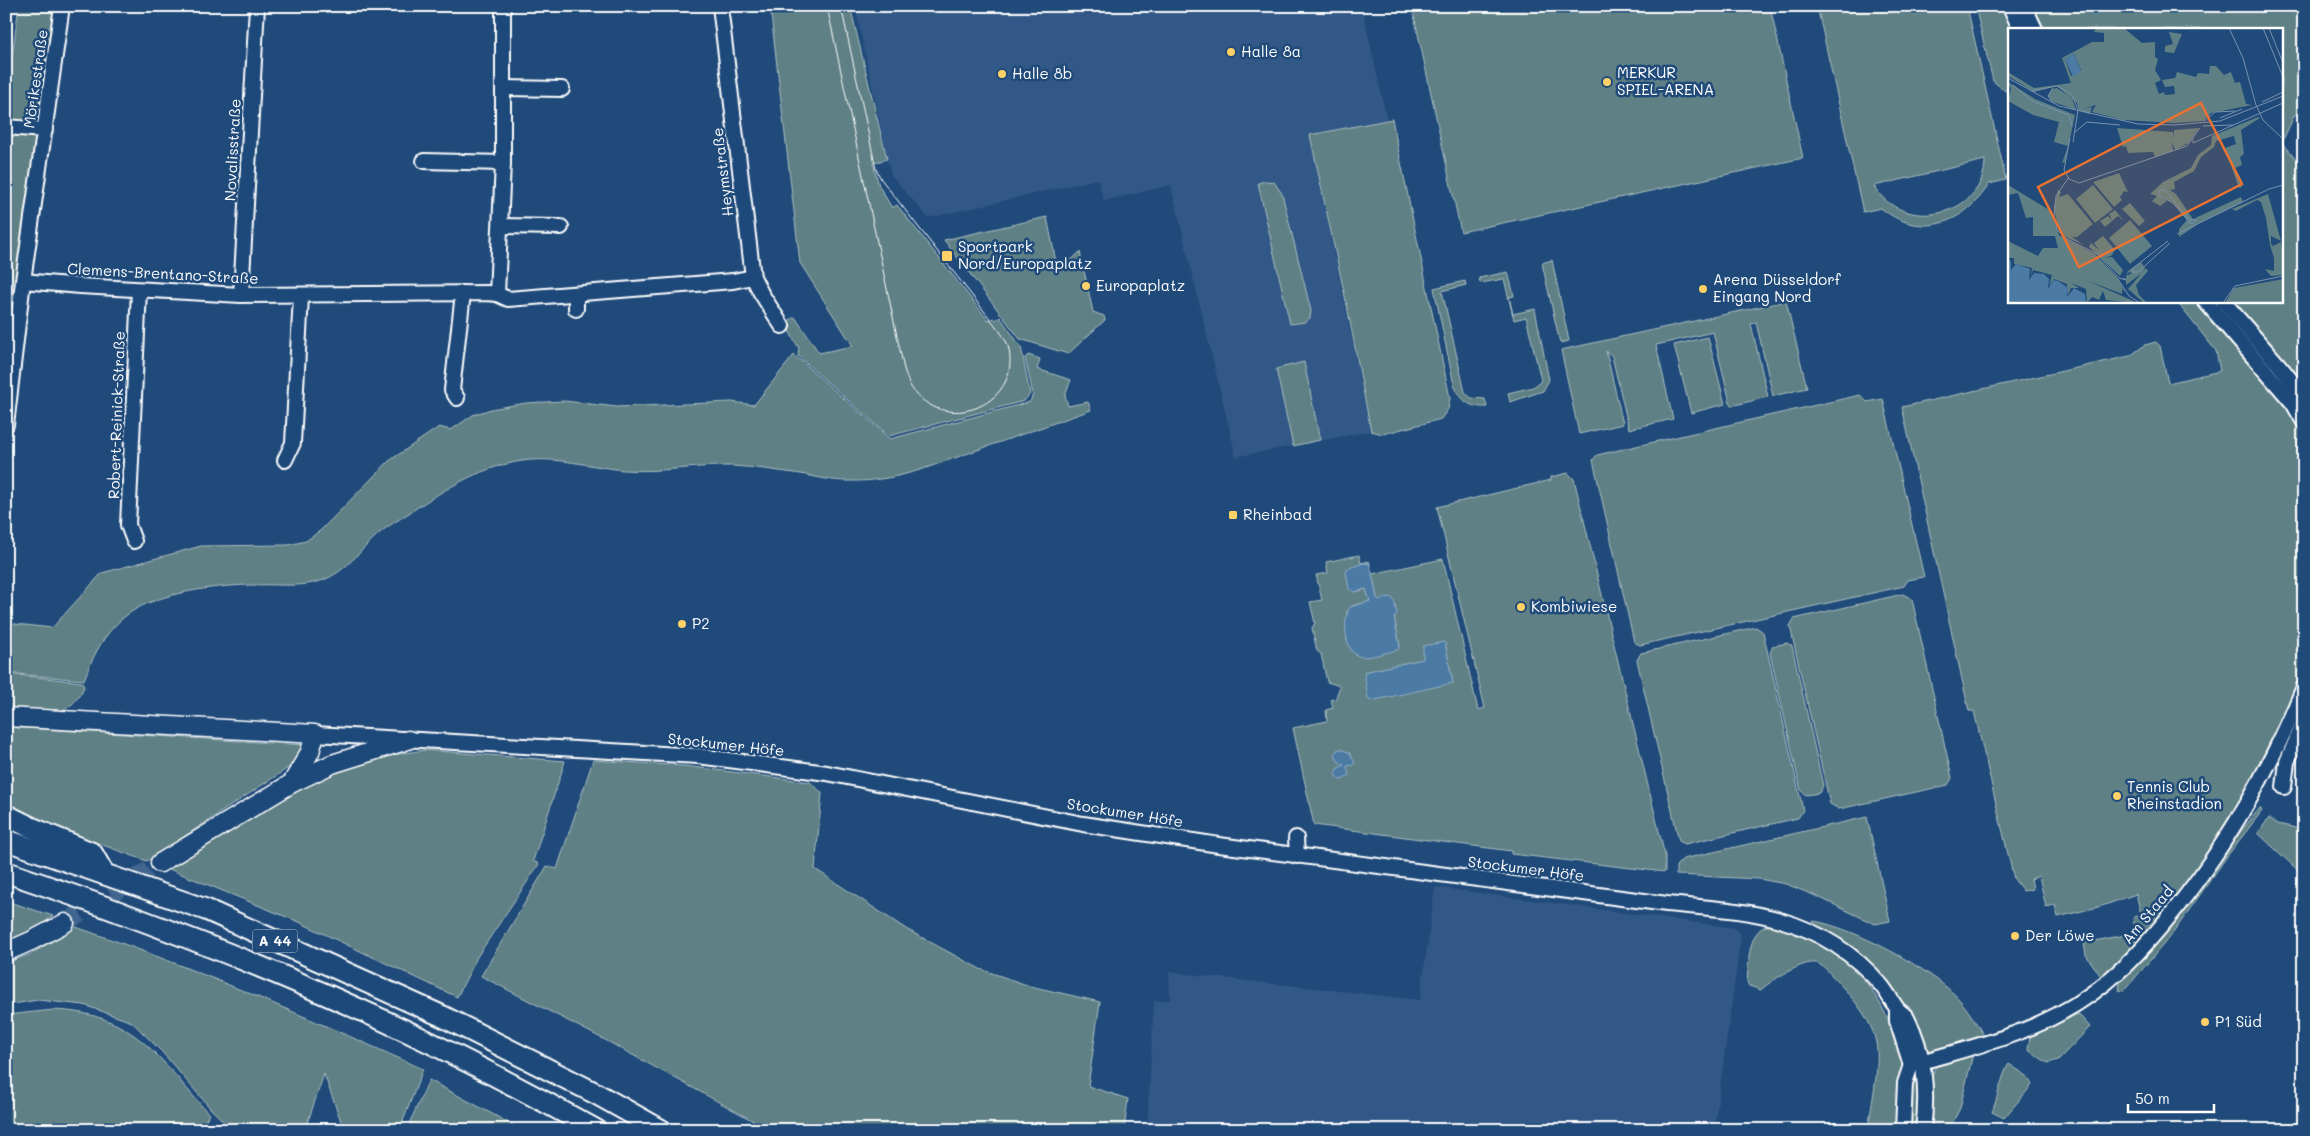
<svg xmlns="http://www.w3.org/2000/svg" width="2310" height="1136" viewBox="0 0 2310 1136" font-family="Mali,sans-serif">
<rect width="100%" height="100%" fill="#1f4a7a"/>
<filter id="ink" filterUnits="userSpaceOnUse"><feTurbulence type="fractalNoise" baseFrequency=".02" numOctaves="2"/><feDisplacementMap in="SourceGraphic" scale="10" xChannelSelector="R" yChannelSelector="G"/><feConvolveMatrix kernelMatrix="1 2 1 2 8 2 1 2 1" color-interpolation-filters="sRGB"/></filter>
<g filter="url(#ink)">
<g fill="#315887">
<polygon points="855,6 1362,6 1387,120 1310,135 1371,431 1236,457 1171,185 1104,201 1098,179 928,218 891,175"/>
<polygon points="1435,887 1735,928 1741,936 1714,1130 1147,1130 1154,1001 1170,1000 1169,972 1420,1000"/>
</g>
<g fill="#5e8084" stroke="#aec0c2" fill-rule="evenodd">
<polygon points="19,6 55,6 40,118 34,123 6,122 6,100"/>
<polygon points="770,6 850,6 887,159 873,163 879,186 892,208 897,205 988,320 994,318 996,320 1000,317 1021,347 1030,394 1024,401 889,436 798,356 799,348 786,326 788,321 795,317 819,353 853,346 800,263"/>
<polygon points="1412,6 1770,6 1803,158 1461,232"/>
<path d="M1817 6H1967L2006 180 1989 184C1965 224 1920 240 1881 208L1863 212ZM1985 160C1985 218 1901 234 1874 186Z"/>
<polygon points="1975,6 2005,6 2015,29 2009,29 2009,94 1993,81"/>
<polygon points="2031,6 2304,6 2304,113 2301,110 2294,116 2282,142 2297,160 2304,162 2304,387 2232,301 2281,301 2281,29 2042,29"/>
<polygon points="1392,119 1450,398 1448,409 1441,419 1383,434 1371,431 1347,306 1310,135"/>
<polygon points="6,130 34,134 37,140 6,369"/>
<polygon points="1266,181 1274,182 1282,194 1311,311 1310,318 1305,322 1290,324 1258,183"/>
<polygon points="1047,217 1058,272 1080,252 1093,312 1104,316 1105,320 1068,354 1020,339 944,240"/>
<polygon points="1552,260 1569,341 1560,343 1542,263"/>
<polygon points="1508,272 1514,296 1509,297 1513,314 1535,309 1549,380 1543,391 1510,402 1508,393 1533,387 1539,383 1541,380 1526,317 1514,320 1504,279 1480,283 1479,278"/>
<path d="M1465 281 1466 285 1442 291 1465 392 1471 398 1485 399 1487 407C1470 408 1461 401 1454 385L1434 288Z"/>
<polygon points="1786,301 1807,388 1773,396 1756,322 1751,324 1768,397 1731,406 1713,332 1656,345 1673,419 1629,429 1612,356 1606,351 1623,424 1579,434 1561,350"/>
<polygon points="2176,301 2199,301 2289,407 2304,430 2304,671 2299,684 2237,815 2181,893 2103,979 2086,955 2084,943 2136,933 2133,918 2141,914 2136,894 2102,906 2058,917 2055,905 2046,907 2039,876 2031,879 2033,889 2023,891 2014,879 1974,711 1969,711 1902,407 2130,356 2145,345 2156,342 2160,346 2168,383 2220,371 2216,351"/>
<polygon points="1708,337 1725,404 1691,413 1674,345"/>
<path d="M794 355 890 439 1030 402 1033 394 1025 358 1028 355 1040 359 1037 369 1071 380 1065 395 1068 406 1088 402 1091 410 929 467C903 476 875 482 847 481 831 481 817 477 801 474 778 471 755 467 732 466 696 465 660 473 624 470 591 467 557 456 522 461 483 467 454 484 421 505 410 513 397 520 386 528 360 547 347 576 313 583 295 587 275 584 257 585 219 585 153 592 123 618 103 635 93 656 84 680L6 673V623L52 628 102 573 201 546 288 545 306 541 321 530 389 461 439 427 451 430 473 415 491 409 526 403 564 401 617 407 732 402 754 405Z"/>
<polygon points="1304,362 1320,440 1293,446 1276,369"/>
<polygon points="1860,395 1867,402 1883,399 1924,577 1908,580 1904,586 1640,645 1634,642 1593,460 1597,455"/>
<path d="M1568 473 1574 479 1665 856V872L1511 854V851L1314 825 1293 728 1327 721 1326 710 1333 708 1331 699 1335 700 1340 686 1327 682 1321 654 1317 651 1312 628 1315 623 1310 602 1322 600 1316 575 1328 573 1326 562 1359 555 1361 563 1369 561 1370 564 1367 563 1362 565 1355 592 1366 589 1370 601 1352 606 1347 612V641L1357 655 1400 646 1390 597 1379 600 1377 598 1372 574 1443 559 1478 710 1485 708 1437 507 1551 480V477ZM1445 643 1453 683 1364 672 1424 659Z"/>
<polygon points="1903,594 1912,599 1952,778 1948,785 1839,809 1830,804 1790,626 1794,619"/>
<polygon points="1756,627 1763,632 1803,810 1798,818 1685,844 1679,841 1637,660 1641,653"/>
<polygon points="1787,643 1792,646 1823,786 1819,793 1806,795 1801,791 1770,653 1773,646"/>
<path d="M6 674 82 682 84 687C68 723 40 711 6 709Z"/>
<polygon points="6,727 305,745 300,755 291,766 147,861 42,823 6,805"/>
<polygon points="424,750 565,761 533,861 539,864 477,957 457,997 299,922 169,869 332,769 366,759"/>
<polygon points="593,760 685,766 810,782 822,793 815,869 906,929 980,969 1030,986 1100,1002 1088,1086 1128,1099 1124,1130 770,1130 607,1041 481,976 547,866 557,869"/>
<polygon points="2260,808 2262,811 2228,855 2173,933 2124,991 2119,990 2120,983 2126,974 2183,911 2223,853"/>
<polygon points="1867,817 1890,921 1875,924 1816,896 1786,884 1759,879 1676,875 1676,866 1683,859"/>
<polygon points="2269,818 2278,824 2296,828 2304,840 2304,876 2258,833"/>
<polygon points="6,901 53,916 38,927 6,942"/>
<path d="M1813 921C1851 926 1931 969 1957 997 1968 1009 1977 1024 1985 1038L1973 1054 1960 1108 1949 1130H1929V1083L1938 1060 1923 1050 1903 1010 1814 925Z"/>
<path d="M1772 925C1827 941 1862 964 1887 1017 1894 1032 1901 1051 1902 1068 1903 1088 1900 1110 1900 1130H1868C1871 1104 1879 1074 1877 1049 1874 1017 1845 990 1825 968 1820 965 1817 962 1811 963 1798 964 1770 981 1761 990L1749 986 1747 982C1749 963 1747 926 1772 925Z"/>
<path d="M76 927C193 967 311 1019 423 1069L403 1121V1130H353L342 1124 324 1074 305 1130H232L211 1109 162 1052 132 1022 84 1005 38 1000 6 1005V963L31 954Z"/>
<path d="M54 1010C136 1013 159 1059 209 1114L201 1130H6V1015Z"/>
<polygon points="2075,1015 2080,1016 2090,1027 2058,1060 2048,1063 2028,1050 2030,1036"/>
<path d="M2009 1064 2027 1076 2032 1085 2004 1118 1992 1112C1997 1101 2003 1071 2009 1064Z"/>
<polygon points="1914,1071 1918,1076 1917,1130 1905,1130"/>
<polygon points="429,1080 522,1130 411,1130 410,1122"/>
</g>
<g fill="#4b7aa4" stroke="#93afc8">
<path d="M1364 563 1370 564 1377 598 1379 600 1390 597 1394 600 1397 614 1394 618 1400 646 1398 650C1387 652 1374 657 1363 657 1344 657 1342 619 1350 607L1370 601 1366 589 1355 592 1349 589 1346 572 1349 568Z"/>
<polygon points="1443,642 1445,643 1453,683 1371,701 1368,699 1364,672 1423,659 1423,646"/>
<polygon points="1341,749 1350,753 1355,763 1353,765 1347,766 1349,776 1342,780 1338,779 1335,774 1337,769 1344,765 1338,761 1335,754 1337,750"/>
</g>
<g fill="none" stroke-linecap="round" stroke-linejoin="round">
<polyline stroke="#41658e" stroke-width="18" stroke-dasharray="18 9" stroke-linecap="butt" points="65,923 160,863"/>
<defs>
<g id="minor">
<polyline points="720,6 753,277 761,293 782,326"/>
<polyline points="2010,6 2020,29"/>
<polyline points="2024,6 2035,29"/>
<polyline points="504,88 562,89"/>
<polyline points="6,127 45,130"/>
<polyline points="424,161 503,163"/>
<polyline points="501,226 561,227"/>
<polyline points="23,281 80,286 241,295 487,293 497,294 508,299 733,281 753,277"/>
<polyline points="497,294 503,163 503,6"/>
<polyline points="241,295 257,6"/>
<polyline points="2205,301 2293,403 2304,422"/>
<polyline points="2223,301 2283,370 2304,397"/>
<polyline points="576,309 576,295"/>
<polyline points="457,398 452,390 463,293"/>
<polyline points="6,425 23,281 62,6"/>
<polyline points="285,460 293,443 301,296"/>
<polyline points="134,541 128,525 139,290"/>
<path d="M315 734 698 756 827 773 1083 824 1219 845 1667 904C1704 908 1744 909 1780 920 1819 931 1855 954 1881 985 1887 992 1891 1000 1896 1007 1899 1012 1905 1014 1907 1018 1925 1051 1928 1093 1923 1130"/>
<polyline points="2284,787 2287,762 2304,722"/>
<polyline points="1296,838 1297,856"/>
<polyline points="1897,1009 1897,1021 1911,1065"/>
<path d="M1903 1130 1905 1083 1911 1065C1960 1050 2012 1039 2057 1015 2107 989 2138 955 2173 912 2228 844 2270 769 2304 687"/>
</g>
<g id="major">
<polyline points="6,717 315,734 310,752 292,783"/>
<polyline points="160,863 292,783 332,764 408,740"/>
<polyline points="6,952 31,941 65,923"/>
</g>
<g id="highway">
<polyline points="6,815 30,827 92,853 104,874"/>
<polyline points="6,840 207,910 442,1016 595,1093 661,1130"/>
<path d="M6 872C150 921 294 976 431 1043 487 1071 542 1100 596 1130"/>
</g>
</defs>
<use href="#minor" stroke="#fff" stroke-width="18"/>
<use href="#major" stroke="#fff" stroke-width="21"/>
<use href="#highway" stroke="#fff" stroke-width="24"/>
<use href="#minor" stroke="#1f4a7a" stroke-width="14"/>
<use href="#major" stroke="#1f4a7a" stroke-width="18"/>
<use href="#highway" stroke="#1f4a7a" stroke-width="20"/>
<path stroke="#fff" stroke-width="1" d="M827 6 904 369C906 375 908 382 911 387 942 435 1020 407 1009 350 1007 339 998 329 991 320L881 179 876 169 841 6"/>
</g>
</g>
<g fill="#ffd166" stroke="#1f4a7a" stroke-width="2">
<circle cx="1231" cy="52" r="5"/>
<circle cx="1002" cy="74" r="5"/>
<circle cx="1607" cy="82" r="5"/>
<rect x="941" y="250" width="12" height="12" rx="2.5"/>
<circle cx="1086" cy="286" r="5"/>
<circle cx="1703" cy="289" r="5"/>
<rect x="1228" y="510" width="10" height="10" rx="2.5"/>
<circle cx="1521" cy="607" r="5"/>
<circle cx="682" cy="624" r="5"/>
<circle cx="2117" cy="796" r="5"/>
<circle cx="2015" cy="936" r="5"/>
<circle cx="2205" cy="1022" r="5"/>
</g>
<g text-anchor="middle" stroke-width="5" stroke-linejoin="round" paint-order="stroke">
<rect fill="#1f4a7a" stroke="#bcc9d7" stroke-width="1" x="252.5" y="929.5" width="45" height="23" rx="4"/>
<g font-size="14" font-weight="bold" fill="#fff">
<text x="275" y="946">A 44</text>
</g>
<g font-size="15" fill="#fff" stroke="#1f4a7a" text-anchor="start">
<text x="1241" y="57">Halle 8a</text>
<text x="1617" y="78">MERKUR<tspan x="1617" dy="17">SPIEL-ARENA</tspan></text>
<text x="1012" y="79">Halle 8b</text>
<text x="958" y="252">Sportpark<tspan x="958" dy="17">Nord/Europaplatz</tspan></text>
<text x="1713" y="285">Arena Düsseldorf<tspan x="1713" dy="17">Eingang Nord</tspan></text>
<text x="1096" y="291">Europaplatz</text>
<text x="1243" y="520">Rheinbad</text>
<text x="1531" y="612">Kombiwiese</text>
<text x="692" y="629">P2</text>
<text x="2127" y="792">Tennis Club<tspan x="2127" dy="17">Rheinstadion</tspan></text>
<text x="2025" y="941">Der Löwe</text>
<text x="2215" y="1027">P1 Süd</text>
</g>
<g font-size="15" fill="#fff" stroke="#1f4a7a">
<text transform="translate(36 79) rotate(-82)" y="5">Mörikestraße</text>
<text transform="translate(233 150) rotate(-87)" y="5">Novalisstraße</text>
<text transform="translate(723 172) rotate(-97)" y="5">Heymstraße</text>
<text transform="translate(163 274) rotate(3)" y="5">Clemens-Brentano-Straße</text>
<text transform="translate(117 415) rotate(-88)" y="5">Robert-Reinick-Straße</text>
<text transform="translate(726 745) rotate(6)" y="5">Stockumer Höfe</text>
<text transform="translate(1125 813) rotate(9)" y="5">Stockumer Höfe</text>
<text transform="translate(1526 869) rotate(7)" y="5">Stockumer Höfe</text>
<text transform="translate(2148 915) rotate(-50)" y="5">Am Staad</text>
</g>
</g>
<g transform="translate(2008 28)">
<rect width="275" height="275" fill="#1f4a7a"/>
<path d="M88 0H116L134 15 147 14V29L150 31 147 42 153 52 147 55 151 66 156 64 157 67 167 66 166 58 157 59 154 52 167 50 169 44 188 49 190 45 201 46 202 38H208L216 47 223 44 227 55 232 54 238 76 244 77 203 85 195 93 166 95 115 92 84 84 88 77 75 81 84 79 82 86 71 83 69 75 49 58 26 64 0 48V44L26 60 63 55 54 30 84 14H96V5L86 4ZM66 26 73 42 63 48 57 31ZM161 4 174 6 166 25 157 24V18L165 16ZM0 54 27 71 67 87 57 134 54 135 60 118 46 114 51 94 25 87 0 73 3 61ZM49 60 64 70 68 82 45 74 40 68 44 61ZM250 89 252 90 233 102 236 126 232 129 234 137 227 140 234 159 231 160 217 120 228 116 226 108 208 113 206 119 193 129 186 143 166 154 167 161 162 162 168 166 185 191 233 169 235 174 193 194 171 209V201L179 192 164 174 153 169 159 173 152 178 144 173 149 168 142 166 155 154 183 140 190 127 203 117 204 108ZM109 100 165 104V111L166 102 191 100 181 115 167 122 164 114 165 123 147 129 145 124 120 125 118 118 115 119ZM111 145 120 164 116 163 112 169 114 172 106 179 85 154ZM0 157 43 183 51 207 87 226 109 249 117 264 114 261V266L78 252 130 275 98 272 95 263 91 272 84 269 79 275 78 261 63 255 71 260H63L60 267 59 256 46 251 41 257 44 247 25 242 23 248 24 240 6 236V230H0V213L30 228 35 220H50L47 208H25V189L18 190 10 165 0 167ZM85 157 105 181 87 195 68 171ZM50 162 53 164 51 169 60 166 85 196 69 209H64L76 217 55 208 50 201 46 179ZM260 166 273 213 263 208V216L265 218 273 214 275 226V247L263 248 257 241 266 243V230L262 217 258 190 253 174 249 172 228 183 224 181ZM122 175 137 193 131 198 114 181ZM107 182 116 193 110 188 97 199 92 193 100 188 104 192 101 186ZM122 192 144 218 122 236 101 210ZM95 208 107 222 103 228 96 230 104 229 115 242 112 248 81 219 83 215 91 222 86 215ZM133 234 137 240 134 245 118 257V248L124 245 121 244 118 248 120 243ZM138 240 140 243 128 257 131 267 139 275H136L120 261ZM275 251V275H217L226 260Z" fill="#5e8084" fill-rule="evenodd"/>
<path d="M66 26 73 43 65 49 57 31ZM1 231 3 234V242L8 236 22 241 21 252 26 245 36 246 41 251 40 261 45 252 50 253 60 260 59 269 66 260 77 266 78 275H0Z" fill="#4b7aa4"/>
<path fill="none" stroke="#7992af" stroke-width="1" d="M221 0 235 30 248 77M255 0 275 49M261 0 275 35M0 50 51 78 130 96 166 97 212 93 275 68M5 57 24 73 61 87 64 98M45 60 40 68 45 75M23 63 49 58 64 67 70 82 65 114M254 74 275 64M248 77 255 92 275 111M212 90 234 81M196 93 207 84 227 83M195 98 225 97M67 104 79 94 112 97M62 110 56 142 61 151 71 155 179 118M185 111V115L275 75M179 118 192 100M61 149 48 168 46 188 49 202 57 210 89 226 111 250 118 252 115 250M186 195H182L165 175 150 167 151 162H157L181 191 189 193M169 206 261 161 275 157M160 213 125 240 124 244H130L162 215M110 251 121 268 132 275M215 275 227 258 275 248"/>
<path fill="#eb7230" fill-opacity="0.15" stroke="#eb7230" stroke-width="2.5" d="M193 75 234 156 71 239 30 159Z"/>
<rect width="275" height="275" fill="none" stroke="#fff" stroke-width="2.5"/>
</g>
<rect width="2310" height="1136" fill="none" stroke="#1f4a7a" stroke-width="25"/>
<rect x="12" y="12" width="2285" height="1111" fill="none" stroke="#fff" stroke-width="2" filter="url(#ink)"/>
<path d="M2128 1104v8h86v-8" fill="none" stroke="#ffffff" stroke-width="2.5"/>
<text x="2135" y="1104" font-size="15" fill="#ffffff" stroke="#1f4a7a" stroke-width="4" paint-order="stroke">50 m</text>
</svg>
